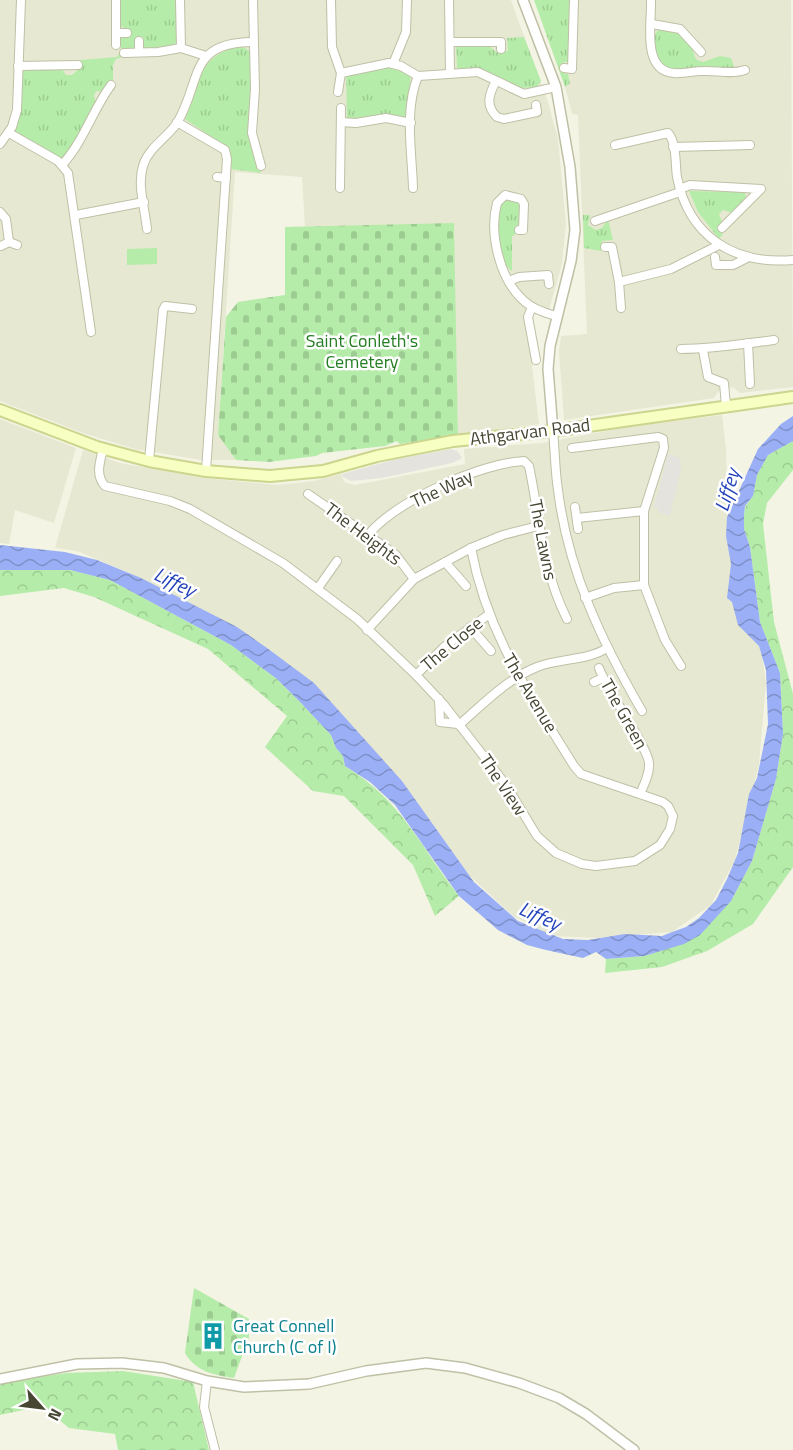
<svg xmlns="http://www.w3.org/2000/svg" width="793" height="1450" viewBox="0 0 793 1450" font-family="'Titillium Web',sans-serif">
<defs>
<pattern id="grass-tufts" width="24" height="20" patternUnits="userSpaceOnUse" patternTransform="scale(1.5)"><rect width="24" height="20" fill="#b5eca9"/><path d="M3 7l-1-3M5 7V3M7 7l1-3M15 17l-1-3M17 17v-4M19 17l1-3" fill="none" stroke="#9dcc92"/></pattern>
<pattern id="forest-crowns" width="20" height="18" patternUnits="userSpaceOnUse" patternTransform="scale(1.5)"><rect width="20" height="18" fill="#b5eca9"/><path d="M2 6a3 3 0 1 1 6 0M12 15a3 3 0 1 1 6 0" fill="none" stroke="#9dcc92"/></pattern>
<pattern id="cemetery-stones" width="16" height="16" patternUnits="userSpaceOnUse" patternTransform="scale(1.5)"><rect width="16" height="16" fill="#b5eca9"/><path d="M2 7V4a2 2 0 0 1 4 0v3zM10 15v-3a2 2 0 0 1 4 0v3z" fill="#9dcc92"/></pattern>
<pattern id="water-waves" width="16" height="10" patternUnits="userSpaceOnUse" patternTransform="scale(1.5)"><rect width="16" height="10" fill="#9aaff6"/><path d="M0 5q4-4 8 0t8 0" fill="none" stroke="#7f90c8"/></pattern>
</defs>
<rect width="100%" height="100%" fill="#f3f4e4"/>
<g fill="#e7e8d1">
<polygon points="0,0 511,0 548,102 558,139 566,224 562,264 549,310 537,306 530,315 537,346 536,363 532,366 539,424 458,435 453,224 305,227 302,177 235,172 218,435 236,460 201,460 135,449 83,433 0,401"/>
<polygon points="535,0 791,0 793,387 740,393 733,387 719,391 714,398 564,420 559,351 561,336 587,334 578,115 572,114 566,90"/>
<polygon points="722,415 726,448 728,546 762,655 766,683 759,765 735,860 711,905 672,932 598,938 553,936 513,916 469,875 412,795 211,614 127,572 77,551 55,548 83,450 120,463 204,478 278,485 314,481 341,474 344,482 355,485 465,464 464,449 542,443 627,427"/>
<polygon points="0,419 76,448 54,523 15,510 9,544 0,543"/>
</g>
<g fill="url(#grass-tufts)">
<polygon points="120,0 177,0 177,40 175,44 159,49 145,49 142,45 136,45 122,57 116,59 113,65 113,89 108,86 103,92 96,91 94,96 96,103 82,133 63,159 60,159 15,131 20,113 22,72 26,70 62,69 66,75 72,75 80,68 80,60 117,57 122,50 120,46 121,36 128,34 128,29 120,26"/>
<polygon points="534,0 571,0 569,62 564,62 563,73 568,74 570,83 565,87"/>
<path d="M659 29C673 31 683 33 691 46 694 51 693 55 697 60L703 62 720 56 731 58 735 69C712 70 661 81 655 51 654 42 653 35 659 29Z"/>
<polygon points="524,37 541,81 537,87 522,88 481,69 457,68 456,45 488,45 496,52 508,51 507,38"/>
<path d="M243 47 251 52 253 103 248 134 261 173 230 169 228 148 185 119C192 85 204 49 243 47Z"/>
<polygon points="388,67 411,75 406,118 385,115 347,119 346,76"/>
<polygon points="689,191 737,192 745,193 746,198 732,213 723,210 719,214 722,222 718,228 723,234 719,239 698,212"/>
<path d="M505 199 518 201 522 207 521 223 515 227V235L512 236V271C497 262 492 213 505 199Z"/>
<polygon points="583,215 590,215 588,225 596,230 602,228 608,219 613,240 602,241 601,251 584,248"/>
</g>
<g fill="url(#forest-crowns)">
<polygon points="793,441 793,470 767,503 763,524 774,622 793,694 793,867 753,924 707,951 662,967 605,973 606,959 644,956 663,950 731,901 752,861 776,779 783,734 780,673 760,622 750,547 744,529 744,515 745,507 753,496 757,475 768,455"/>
<path d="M0 569 70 570 110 580 231 645 277 679 301 703 331 735 336 748 343 756 345 766C404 803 418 844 459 896L435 916 413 865 344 796 313 791 265 747 287 716 208 649 94 597 64 588 0 596Z"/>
<polygon points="123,1371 193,1382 209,1450 118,1450 115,1434 69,1428 42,1406 0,1415 0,1383 67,1373"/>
</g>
<g fill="url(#cemetery-stones)">
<polygon points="454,223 458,435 400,444 397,441 385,446 322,453 316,456 269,462 236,460 218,435 226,317 238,302 285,295 285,227"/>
<path d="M194 1288 249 1319V1337L234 1378C214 1375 196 1372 185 1353Z"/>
</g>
<polygon fill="#b5eca9" points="157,248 157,264 127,265 127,249"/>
<g fill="#e4e3dd">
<polygon points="451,449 457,451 462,458 452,463 382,478 351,481 343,477 342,474 397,459"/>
<polygon points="668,454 680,458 681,469 670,516 657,512 659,508 654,507"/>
</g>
<polygon fill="url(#water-waves)" points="793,416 793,441 768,455 757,475 753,496 745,506 744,515 744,529 750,547 760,622 780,673 783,734 776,779 752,861 731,901 700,935 684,944 644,956 606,959 596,952 583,958 546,950 527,945 498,930 459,896 395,805 370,782 345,766 343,756 336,748 331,735 301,703 277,679 231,645 110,580 70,570 0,570 0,545 65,552 97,560 141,578 237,627 267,648 314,683 402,781 474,882 518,921 563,939 588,940 625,934 662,936 672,932 686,927 699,918 716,900 727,879 738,853 749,794 757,778 768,724 766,670 759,646 738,625 732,602 727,598 731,564 726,536 727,517 758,449 781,424"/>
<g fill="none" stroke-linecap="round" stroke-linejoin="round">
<defs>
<g id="minor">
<polyline points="180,0 181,48"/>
<polyline points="253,0 255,89 252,133 261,166"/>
<polyline points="331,0 332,47 341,73"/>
<polyline points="449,0 450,73"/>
<path d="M651 0C652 21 641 71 674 73 683 74 693 71 702 71 716 70 731 75 745 70"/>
<polyline points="652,24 680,29 701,52"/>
<polyline points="116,33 127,33"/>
<polyline points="139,41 139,51"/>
<polyline points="450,42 501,42 501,49"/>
<polyline points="116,45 116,0"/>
<polyline points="124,53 158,52 181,48 206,56"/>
<polyline points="393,64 406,32 407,0"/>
<polyline points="18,66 78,65"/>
<polyline points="564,68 572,69 574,0"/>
<path d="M496 81C489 94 485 106 497 117L504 119 537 112 536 105"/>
<polyline points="338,92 341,73 389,63 401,66 418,76 478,72 524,94 556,87"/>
<polyline points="177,122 225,150 227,159 206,471"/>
<polyline points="341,122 356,123 386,118 411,123"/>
<polyline points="9,133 58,161 68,173 91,332"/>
<polyline points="0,144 12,127 17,110 21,0"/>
<path d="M615 145 668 133C677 143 675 164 677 177 689 237 734 265 793 260"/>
<polyline points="673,147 750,145"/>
<path d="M62 165C84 141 92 111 111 85"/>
<polyline points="217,177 226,178"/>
<polyline points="340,188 341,108"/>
<path d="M413 188C412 152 404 110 418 76"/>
<polyline points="680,189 690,185 761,189 722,228"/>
<polyline points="0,212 6,219 9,242 17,245"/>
<polyline points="76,215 144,202"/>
<polyline points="595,221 680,192"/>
<path d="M147 229C145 209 137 185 143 166 148 148 167 138 177 123 202 82 187 42 253 42"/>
<path d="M519 230H523L524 204 521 199 505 195 497 203C489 233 499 278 523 300 532 309 545 313 556 316"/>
<polyline points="1,246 9,242"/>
<polyline points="605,247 612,247 619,282 621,308"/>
<polyline points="715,257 716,265 733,265 749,257"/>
<polyline points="509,281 519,277 548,275 549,284"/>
<polyline points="619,282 671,269 717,246"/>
<polyline points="532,307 528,317 536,360"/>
<polyline points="748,343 750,384"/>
<path d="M681 349C712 349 743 344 774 340"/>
<polyline points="703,350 708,377 724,383 726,406"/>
<path d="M553 431C555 451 555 471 558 490 568 571 602 642 642 711"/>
<polyline points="572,448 658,437 663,439 664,448 644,511 644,585 665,640 681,666"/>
<path d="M103 449C100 462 95 475 105 486L170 501 190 509 283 563 357 619 416 675 444 705 506 785 537 836 556 853 582 864 596 866 635 861 660 845 670 829 673 816 668 806 663 802 581 774 574 766C529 693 487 634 471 548"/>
<polyline points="149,461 163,310 165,306 192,309"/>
<polyline points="308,494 395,554 414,579"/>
<polyline points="575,507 578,529"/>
<polyline points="577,518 644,511"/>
<path d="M368 535C396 501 481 463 524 461L529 466C540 518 542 570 567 619"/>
<polyline points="445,562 466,586"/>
<polyline points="318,588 337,561"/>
<polyline points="585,598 614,588 644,585"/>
<polyline points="470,627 491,651"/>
<polyline points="367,630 414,579 471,548 503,535 538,526"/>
<path d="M599 668C607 691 648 747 649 763 650 773 644 785 640 794"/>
<polyline points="416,675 444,647 488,615"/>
<polyline points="594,682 603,678"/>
<polyline points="439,699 440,722 458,724"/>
<path d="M459 725C483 704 507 679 537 667 559 658 587 661 607 648"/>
<polyline points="207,1381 204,1407 215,1450"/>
</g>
<g id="tertiary">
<polyline points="523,0 556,87 570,167 575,230 571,261 550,346 548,369 553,431"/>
<polyline points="0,1379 77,1364 122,1363 164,1368 207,1381 244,1387 309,1384 366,1371 426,1363 465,1368 519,1383 559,1398 586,1414 634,1450"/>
</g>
<polyline id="secondary" points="0,410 97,447 149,461 206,471 270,476 323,471 377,456 453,441 553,431 793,397"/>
</defs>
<use href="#minor" stroke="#bfc0a6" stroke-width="10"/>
<use href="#tertiary" stroke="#bfc0a6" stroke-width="12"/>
<use href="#secondary" stroke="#cdd48d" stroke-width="14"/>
<use href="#minor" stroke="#fff" stroke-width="8"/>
<use href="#tertiary" stroke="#fff" stroke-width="9"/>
<use href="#secondary" stroke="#f7ffc2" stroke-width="10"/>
</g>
<defs>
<symbol id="building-bare" viewBox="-9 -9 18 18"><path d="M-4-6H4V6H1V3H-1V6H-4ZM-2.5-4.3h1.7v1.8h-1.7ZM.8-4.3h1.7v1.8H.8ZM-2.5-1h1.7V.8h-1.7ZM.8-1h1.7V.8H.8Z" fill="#0f9aa8" stroke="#fff" stroke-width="2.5" paint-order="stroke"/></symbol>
</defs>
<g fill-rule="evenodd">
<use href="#building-bare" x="194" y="1317" width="38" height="38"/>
</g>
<g text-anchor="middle" stroke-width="5" stroke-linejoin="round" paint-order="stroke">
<g font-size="18" fill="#237d22" stroke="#fff">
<text x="362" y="347">Saint Conleth's<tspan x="362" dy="21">Cemetery</tspan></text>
</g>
<g font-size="18" fill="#464633" stroke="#fff">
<text transform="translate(530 432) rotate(-7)" y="6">Athgarvan Road</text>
<text transform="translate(442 489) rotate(-25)" y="6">The Way</text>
<text transform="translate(363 534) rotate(37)" y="6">The Heights</text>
<text transform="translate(543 540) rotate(79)" y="6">The Lawns</text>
<text transform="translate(452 644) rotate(-40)" y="6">The Close</text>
<text transform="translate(530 693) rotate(59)" y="6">The Avenue</text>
<text transform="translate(624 714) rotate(61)" y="6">The Green</text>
<text transform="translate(503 785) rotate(56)" y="6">The View</text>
</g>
<g font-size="18" fill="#0d838f" stroke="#fff" text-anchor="start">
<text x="233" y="1332">Great Connell<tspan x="233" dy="21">Church (C of I)</tspan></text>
</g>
<g font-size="20" font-style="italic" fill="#2343bb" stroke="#fff">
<text transform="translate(727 490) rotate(-73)" y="7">Liffey</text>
<text transform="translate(175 582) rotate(26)" y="7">Liffey</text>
<text transform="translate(540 916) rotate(24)" y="7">Liffey</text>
</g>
</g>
<g transform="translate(42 1408) rotate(118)" stroke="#ffffff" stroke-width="4.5" paint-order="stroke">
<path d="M0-4.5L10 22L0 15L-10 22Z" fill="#464633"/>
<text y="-9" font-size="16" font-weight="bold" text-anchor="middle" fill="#464633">N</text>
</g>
</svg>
